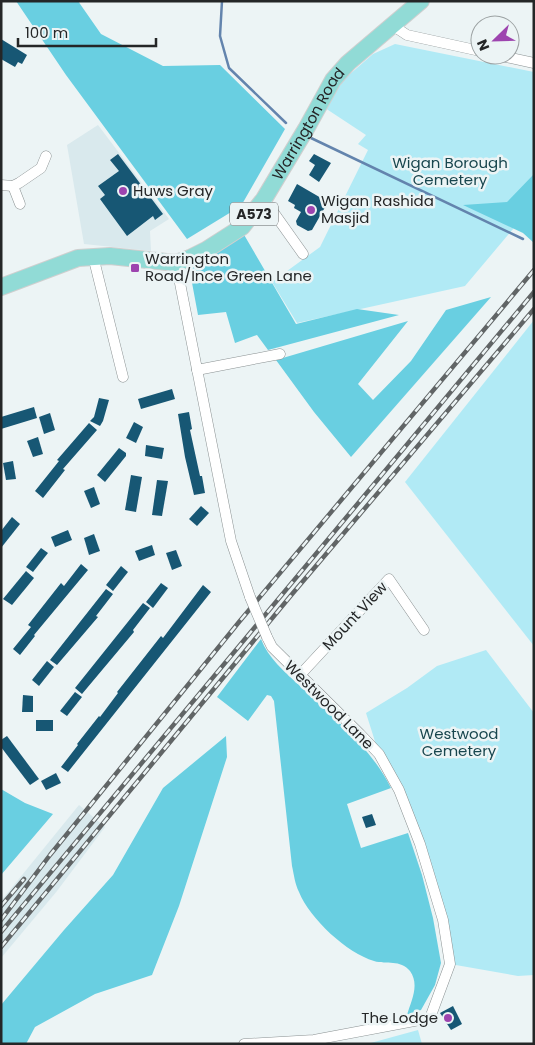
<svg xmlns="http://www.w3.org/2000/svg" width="535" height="1045" viewBox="0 0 535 1045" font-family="Poppins,sans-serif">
<rect width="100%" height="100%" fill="#ecf4f5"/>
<g fill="#d9e9ed">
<polygon points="98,125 169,219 150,231 151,251 84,244 67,145"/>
<polygon points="79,805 105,827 57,891 1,958 1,901"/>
</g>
<g fill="#b1eaf5">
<polygon points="395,44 534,72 534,204 465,286 297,323 272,282 320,247 368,150 358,144 366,135 325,108 342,81 373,54"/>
<polygon points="534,320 534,646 405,482"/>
<polygon points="486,650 534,713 534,975 518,976 450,964 420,844 379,754 366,713 407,688 437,666"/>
<polygon points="418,1030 422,1044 367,1044"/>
</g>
<g fill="#69cfe1">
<polygon points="16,1 78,1 101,34 163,66 220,65 285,129 241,206 187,239 66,75"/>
<polygon points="534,174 534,243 523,233 463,205 507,202"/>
<polygon points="243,233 296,324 357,309 399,315 268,350 257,335 235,343 226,312 198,315 190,272 201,257"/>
<polygon points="491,297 351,457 314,412 276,360 408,321 358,384 373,400 411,361 446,310"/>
<path d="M261 639C268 658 285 672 300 686 332 717 371 747 391 788L347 804 361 848 408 833 422 875 433 918 441 963 435 985 421 1010 407 1015C411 1001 420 985 410 971 400 959 387 965 374 961 347 953 310 919 299 892 295 884 294 875 292 866L274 701 271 696 267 695 248 721 217 697Z"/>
<polygon points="226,736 227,757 179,906 152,975 95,994 35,1027 26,1044 1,1044 1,1005 64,930 113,875 163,788"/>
<polygon points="1,789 25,803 53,814 1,875"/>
</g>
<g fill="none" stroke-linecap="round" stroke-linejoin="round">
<g stroke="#6384ad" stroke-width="2.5">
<polyline points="222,1 220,36 229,68 286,123"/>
<polyline points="311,138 523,239"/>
</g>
</g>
<g fill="#175774">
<polygon points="1,39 27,55 22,64 18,62 15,67 1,59"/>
<polygon points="118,154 163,214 155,220 153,216 127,236 100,199 105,195 98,186 119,171 110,160"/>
<polygon points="314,154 331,163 319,182 309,175 315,165 309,161"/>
<polygon points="297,184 328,202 312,230 308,231 297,225 296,221 301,212 294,208 295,205 288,201"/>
<polygon points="172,389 175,399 141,409 138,399"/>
<polygon points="99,398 109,400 103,421 100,426 90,421 94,417"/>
<polygon points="34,407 37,418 1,429 1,417"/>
<polygon points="189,412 192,429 190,430 200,476 202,476 205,493 194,495 185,457 178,414"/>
<polygon points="50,413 55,430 44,434 39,417"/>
<polygon points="134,422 143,427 136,443 126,438"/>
<polygon points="89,423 97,430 63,469 65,470 43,498 35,491 59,461 57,460"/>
<polygon points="38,437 43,454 33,457 27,441"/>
<polygon points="146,445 164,448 162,459 145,456"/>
<polygon points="119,448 126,453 126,456 105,482 97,475"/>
<polygon points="13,461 16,479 6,480 3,463"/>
<polygon points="131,475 142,477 136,512 125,510"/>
<polygon points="157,480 168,481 162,516 152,515"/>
<polygon points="94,487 100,504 91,508 84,491"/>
<polygon points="201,506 209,513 197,526 189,519"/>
<polygon points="12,517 20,524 1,548 1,531"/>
<polygon points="68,530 72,540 55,547 51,537"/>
<polygon points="94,534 100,551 89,555 84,538"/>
<polygon points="152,545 155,555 139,561 135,551"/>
<polygon points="41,548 48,553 33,572 26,567"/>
<polygon points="176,550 182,566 172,570 166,553"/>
<polygon points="81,564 88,570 34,635 35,636 20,655 13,649 31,627 28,625 61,583 64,586"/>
<polygon points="121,566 128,572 113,591 106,585"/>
<polygon points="26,571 34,578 12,605 3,599"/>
<polygon points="161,583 168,588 153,608 146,602"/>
<polygon points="203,585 211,592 68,772 61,767 78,745 77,744 99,716 100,717 118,693 117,692 161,636 163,638"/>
<polygon points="106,589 113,594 96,616 98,617 57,665 50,660"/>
<polygon points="143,603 150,608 133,630 134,632 82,694 75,688"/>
<polygon points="47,661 54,667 39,686 32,680"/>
<polygon points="75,692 82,697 67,716 60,711"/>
<polygon points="23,695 33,696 33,712 22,712"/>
<rect x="36" y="720" width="17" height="11"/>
<polygon points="7,736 39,779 30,785 1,747 1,740"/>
<polygon points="56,773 61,783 46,790 41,781"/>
<polygon points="372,814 376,825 366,828 362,817"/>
<polygon points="453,1006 462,1024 451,1030 440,1013"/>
</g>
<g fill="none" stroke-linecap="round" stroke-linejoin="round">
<defs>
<g id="street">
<polyline points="392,25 407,35 480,51"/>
<polyline points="497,55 534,63"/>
<polyline points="1,185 13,186 19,183 41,168 46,156"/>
<polyline points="13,186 20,204"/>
<polyline points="264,199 303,254"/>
<polyline points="93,256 123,377"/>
<polyline points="176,263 231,541 250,597"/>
<polyline points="197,370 280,354"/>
<polyline points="300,675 389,579 424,630"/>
<polyline points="244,1044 314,1040 430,1018 450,964 443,920 420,844 399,790 379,754 360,734 272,647 267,637"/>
</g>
<g id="primary">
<path id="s1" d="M1 287 78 258 110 256 176 263 190 258 206 250 242 227 264 199 306 129 333 80 348 63 421 1"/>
</g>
</defs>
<use href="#street" stroke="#8a9192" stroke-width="11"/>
<use href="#primary" stroke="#cfcfcf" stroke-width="18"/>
<use href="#street" stroke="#fff" stroke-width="10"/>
<use href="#primary" stroke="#91dbd6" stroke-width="16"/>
<defs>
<g id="rail">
<polyline points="1,906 24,879"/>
<polyline points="1,920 50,855 239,622 534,270"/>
<polyline points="1,932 534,292"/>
<polyline points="1,947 293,593 534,309"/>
</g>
</defs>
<use href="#rail" stroke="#616566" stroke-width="4.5"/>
<use href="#rail" stroke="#ecf4f5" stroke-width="2.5" stroke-dasharray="8" stroke-linecap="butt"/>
<defs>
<polyline id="street-bridge" points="250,597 267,637"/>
</defs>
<use href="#street-bridge" stroke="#8a9192" stroke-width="11" stroke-linecap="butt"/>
<use href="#street-bridge" stroke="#fff" stroke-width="10"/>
</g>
<g fill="#9d44af" stroke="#ecf4f5" stroke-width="2">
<circle cx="123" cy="191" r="5"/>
<circle cx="311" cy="210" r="5"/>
<rect x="130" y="263" width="10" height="10" rx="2.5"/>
<circle cx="448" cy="1018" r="5"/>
</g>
<g text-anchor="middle" stroke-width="5" stroke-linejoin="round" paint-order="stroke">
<rect fill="#ecf4f5" stroke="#606465" stroke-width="1" x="230" y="202.5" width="48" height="23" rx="4"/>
<g font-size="14" font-weight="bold" fill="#242627">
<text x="254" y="219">A573</text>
</g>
<g font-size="15" fill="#242627" stroke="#ecf4f5">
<text dy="5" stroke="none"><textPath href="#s1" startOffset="379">Warrington Road</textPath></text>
<text transform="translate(355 616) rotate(-47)" y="5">Mount View</text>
<text transform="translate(329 705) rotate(45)" y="5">Westwood Lane</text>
</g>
<g font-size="15" fill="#18464e" stroke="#ecf4f5">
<text x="450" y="168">Wigan Borough<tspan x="450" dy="17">Cemetery</tspan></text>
<text x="459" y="739">Westwood<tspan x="459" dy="17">Cemetery</tspan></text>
</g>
<g font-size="15" fill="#242627" stroke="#ecf4f5" text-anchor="start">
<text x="133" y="196">Huws Gray</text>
<text x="321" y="206">Wigan Rashida<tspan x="321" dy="17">Masjid</tspan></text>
<text x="145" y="264">Warrington<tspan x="145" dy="17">Road/Ince Green Lane</tspan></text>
<text x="438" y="1023" text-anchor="end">The Lodge</text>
</g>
</g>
<rect width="535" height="1045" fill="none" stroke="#242627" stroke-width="5"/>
<g transform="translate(495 40) rotate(247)"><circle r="24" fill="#ecf4f5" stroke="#9ca2a3"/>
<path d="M0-4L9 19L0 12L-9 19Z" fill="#9d44af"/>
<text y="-8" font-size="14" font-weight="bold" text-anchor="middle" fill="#242627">N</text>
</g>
<path d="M18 38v8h138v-8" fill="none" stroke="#242627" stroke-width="2.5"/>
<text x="25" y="38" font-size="15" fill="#242627" stroke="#ecf4f5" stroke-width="4" paint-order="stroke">100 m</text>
</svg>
